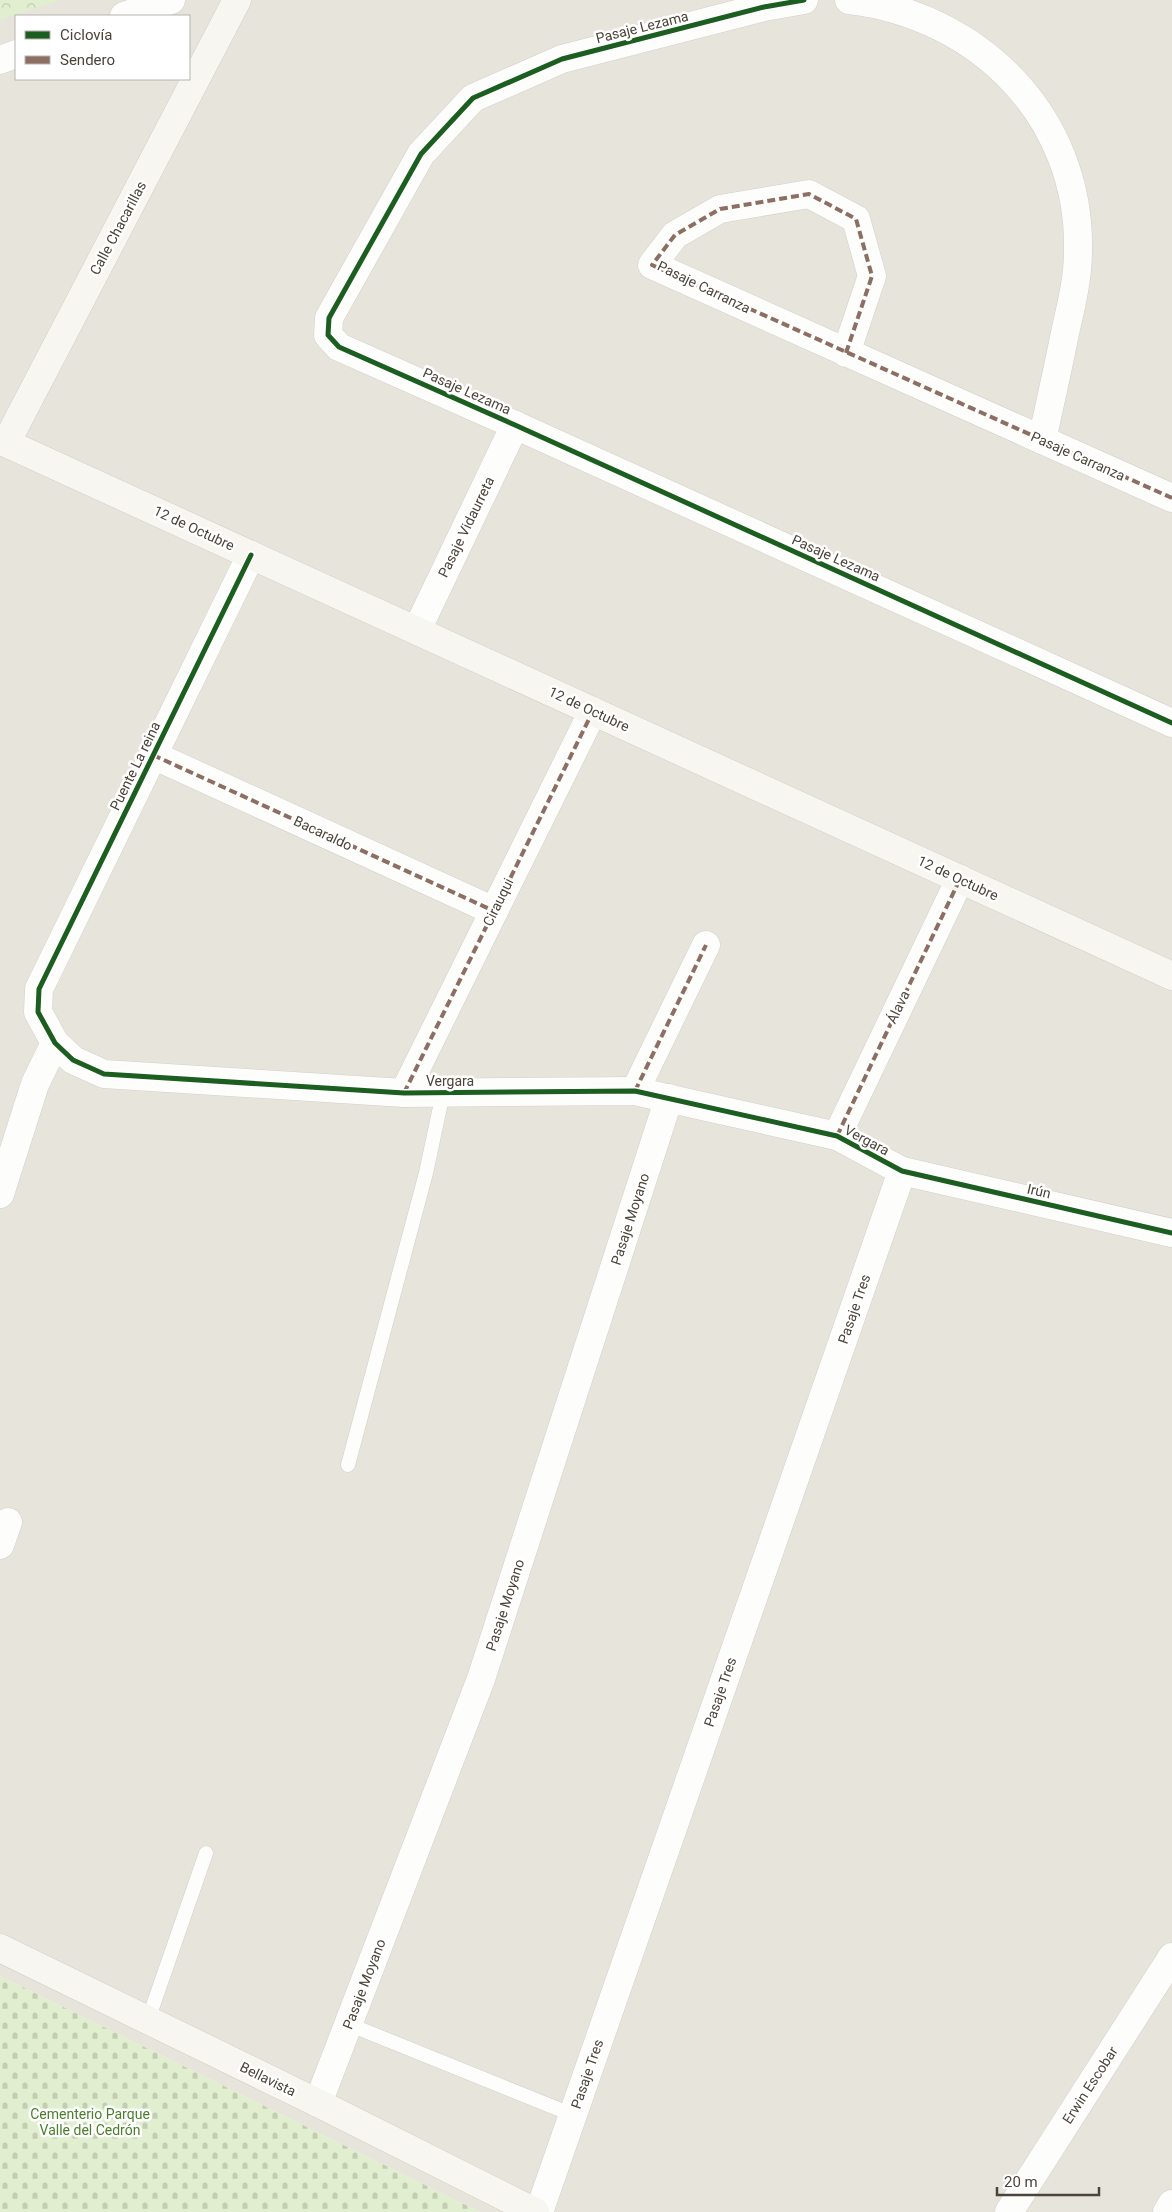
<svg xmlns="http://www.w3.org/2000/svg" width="1172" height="2212" viewBox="0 0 1172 2212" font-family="Roboto,sans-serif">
<defs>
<pattern id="forest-crowns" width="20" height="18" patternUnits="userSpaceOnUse" patternTransform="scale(1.25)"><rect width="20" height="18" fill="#e1eecf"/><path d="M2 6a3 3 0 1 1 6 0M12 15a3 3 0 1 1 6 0" fill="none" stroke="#c3cdb2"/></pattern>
<pattern id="cemetery-stones" width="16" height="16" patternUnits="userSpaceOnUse" patternTransform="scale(1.25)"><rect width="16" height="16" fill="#e1eecf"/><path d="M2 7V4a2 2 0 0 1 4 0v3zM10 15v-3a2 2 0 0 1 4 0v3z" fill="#c3cdb2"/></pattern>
</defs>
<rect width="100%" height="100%" fill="#f4f2ee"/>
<path fill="#e7e4dc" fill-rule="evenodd" d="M0 0H1172V2212H480L0 1976ZM16 16H189V79H16Z"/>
<polygon fill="url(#forest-crowns)" points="0,0 61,0 0,20"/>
<polygon fill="url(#cemetery-stones)" points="0,1976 480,2212 0,2212"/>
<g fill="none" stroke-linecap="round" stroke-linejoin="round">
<defs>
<g id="lane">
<polyline points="348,1465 426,1173 443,1093"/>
<polyline points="148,2020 206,1853"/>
<polyline points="348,2024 573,2115"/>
</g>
<g id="street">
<polyline points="804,0 764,7 562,59 473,98 421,154 329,318 328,335 339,347 515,425 1172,723"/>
<path d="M849 0C979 15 1081 117 1078 251 1078 279 1071 306 1065 333 1058 368 1050 404 1042 440"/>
<polyline points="124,16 171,0"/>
<polyline points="0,60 16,54"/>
<polyline points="846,353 872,276 856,219 809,194 720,209 675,235 652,265 1172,498"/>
<polyline points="251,555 39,989 38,1012 55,1043 73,1060 104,1074 404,1093 635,1091 837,1136 902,1171 1172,1233"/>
<polyline points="417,630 515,425"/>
<polyline points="153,755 494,911"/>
<polyline points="635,1091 706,945"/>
<polyline points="404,1093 593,711"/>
<polyline points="837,1136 960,879"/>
<polyline points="0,1194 35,1084 55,1043"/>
<polyline points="0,1545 8,1522"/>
<polyline points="318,2103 481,1679 669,1098"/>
<polyline points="539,2212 902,1171"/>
<polyline points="1009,2212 1172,1957"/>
<polyline points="1167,2212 1172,2204"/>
</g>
<g id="secondary">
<polyline points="237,0 6,443 1172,976"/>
<polyline points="0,1948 318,2103 535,2212"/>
</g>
</defs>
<use href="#lane" stroke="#d2d0cb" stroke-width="15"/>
<use href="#street" stroke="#d2d0cb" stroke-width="29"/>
<use href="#secondary" stroke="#d3cfc5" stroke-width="29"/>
<use href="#lane" stroke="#fdfdfc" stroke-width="14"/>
<use href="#street" stroke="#fdfdfc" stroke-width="28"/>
<use href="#secondary" stroke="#f7f6f1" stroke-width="28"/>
<g stroke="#8d6e63" stroke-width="4" stroke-dasharray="8 4" stroke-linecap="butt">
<polyline points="846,353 872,276 856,219 809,194 720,209 675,235 652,265 1172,498"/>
<polyline points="153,755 494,911"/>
<polyline points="635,1091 706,945"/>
<polyline points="404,1093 593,711"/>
<polyline points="837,1136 960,879"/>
</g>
<defs>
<g id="cycleway">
<polyline points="804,0 764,7 562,59 473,98 421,154 329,318 328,335 339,347 515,425 1172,723"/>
<polyline points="251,555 39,989 38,1012 55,1043 73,1060 104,1074 404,1093 635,1091 837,1136 902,1171 1172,1233"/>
</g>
</defs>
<use href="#cycleway" stroke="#fff" stroke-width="8"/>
<use href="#cycleway" stroke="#1b5e20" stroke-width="5"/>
</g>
<g text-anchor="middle" stroke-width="5" stroke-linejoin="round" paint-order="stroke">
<g font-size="14" fill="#4b4439" stroke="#fff">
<text transform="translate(642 27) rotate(-14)" y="5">Pasaje Lezama</text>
<text transform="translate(118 228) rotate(-62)" y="5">Calle Chacarillas</text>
<text transform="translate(704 287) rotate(26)" y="5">Pasaje Carranza</text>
<text transform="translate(467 391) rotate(24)" y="5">Pasaje Lezama</text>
<text transform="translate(1078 456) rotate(24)" y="5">Pasaje Carranza</text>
<text transform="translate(466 527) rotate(-64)" y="5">Pasaje Vidaurreta</text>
<text transform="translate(194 528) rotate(25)" y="5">12 de Octubre</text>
<text transform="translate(836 558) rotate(24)" y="5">Pasaje Lezama</text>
<text transform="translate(589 709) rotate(25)" y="5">12 de Octubre</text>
<text transform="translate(135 766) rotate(-64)" y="5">Puente La reina</text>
<text transform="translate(323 833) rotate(25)" y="5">Bacaraldo</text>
<text transform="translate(958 878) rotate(25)" y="5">12 de Octubre</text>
<text transform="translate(498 902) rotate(-64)" y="5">Cirauqui</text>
<text transform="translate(898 1007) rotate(-64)" y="5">Álava</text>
<text x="450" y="1086">Vergara</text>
<text transform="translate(867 1140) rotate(28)" y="5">Vergara</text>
<text transform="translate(1039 1191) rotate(13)" y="5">Irún</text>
<text transform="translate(630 1219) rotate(-72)" y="5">Pasaje Moyano</text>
<text transform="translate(854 1309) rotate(-71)" y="5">Pasaje Tres</text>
<text transform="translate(505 1605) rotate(-72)" y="5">Pasaje Moyano</text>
<text transform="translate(720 1692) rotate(-71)" y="5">Pasaje Tres</text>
<text transform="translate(364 1984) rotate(-69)" y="5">Pasaje Moyano</text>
<text transform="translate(587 2074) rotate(-71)" y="5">Pasaje Tres</text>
<text transform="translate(268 2079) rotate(26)" y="5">Bellavista</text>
<text transform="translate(1090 2085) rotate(-57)" y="5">Erwin Escobar</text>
</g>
<g font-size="14" fill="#4a7f2a" stroke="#fff">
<text x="90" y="2119">Cementerio Parque<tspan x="90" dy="16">Valle del Cedrón</tspan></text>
</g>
</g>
<rect x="15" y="15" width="175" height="65" fill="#ffffff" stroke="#b7b4b0"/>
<rect x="25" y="31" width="25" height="8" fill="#1b5e20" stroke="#b7b4b0"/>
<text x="60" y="40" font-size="15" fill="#4b4439">Ciclovía</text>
<rect x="25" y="56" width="25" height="8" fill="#8d6e63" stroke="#b7b4b0"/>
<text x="60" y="65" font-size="15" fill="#4b4439">Sendero</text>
<path d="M997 2187v8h102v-8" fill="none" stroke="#4b4439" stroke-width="2.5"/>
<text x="1004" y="2187" font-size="15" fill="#4b4439" stroke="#ffffff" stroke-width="4" paint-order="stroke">20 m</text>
</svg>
